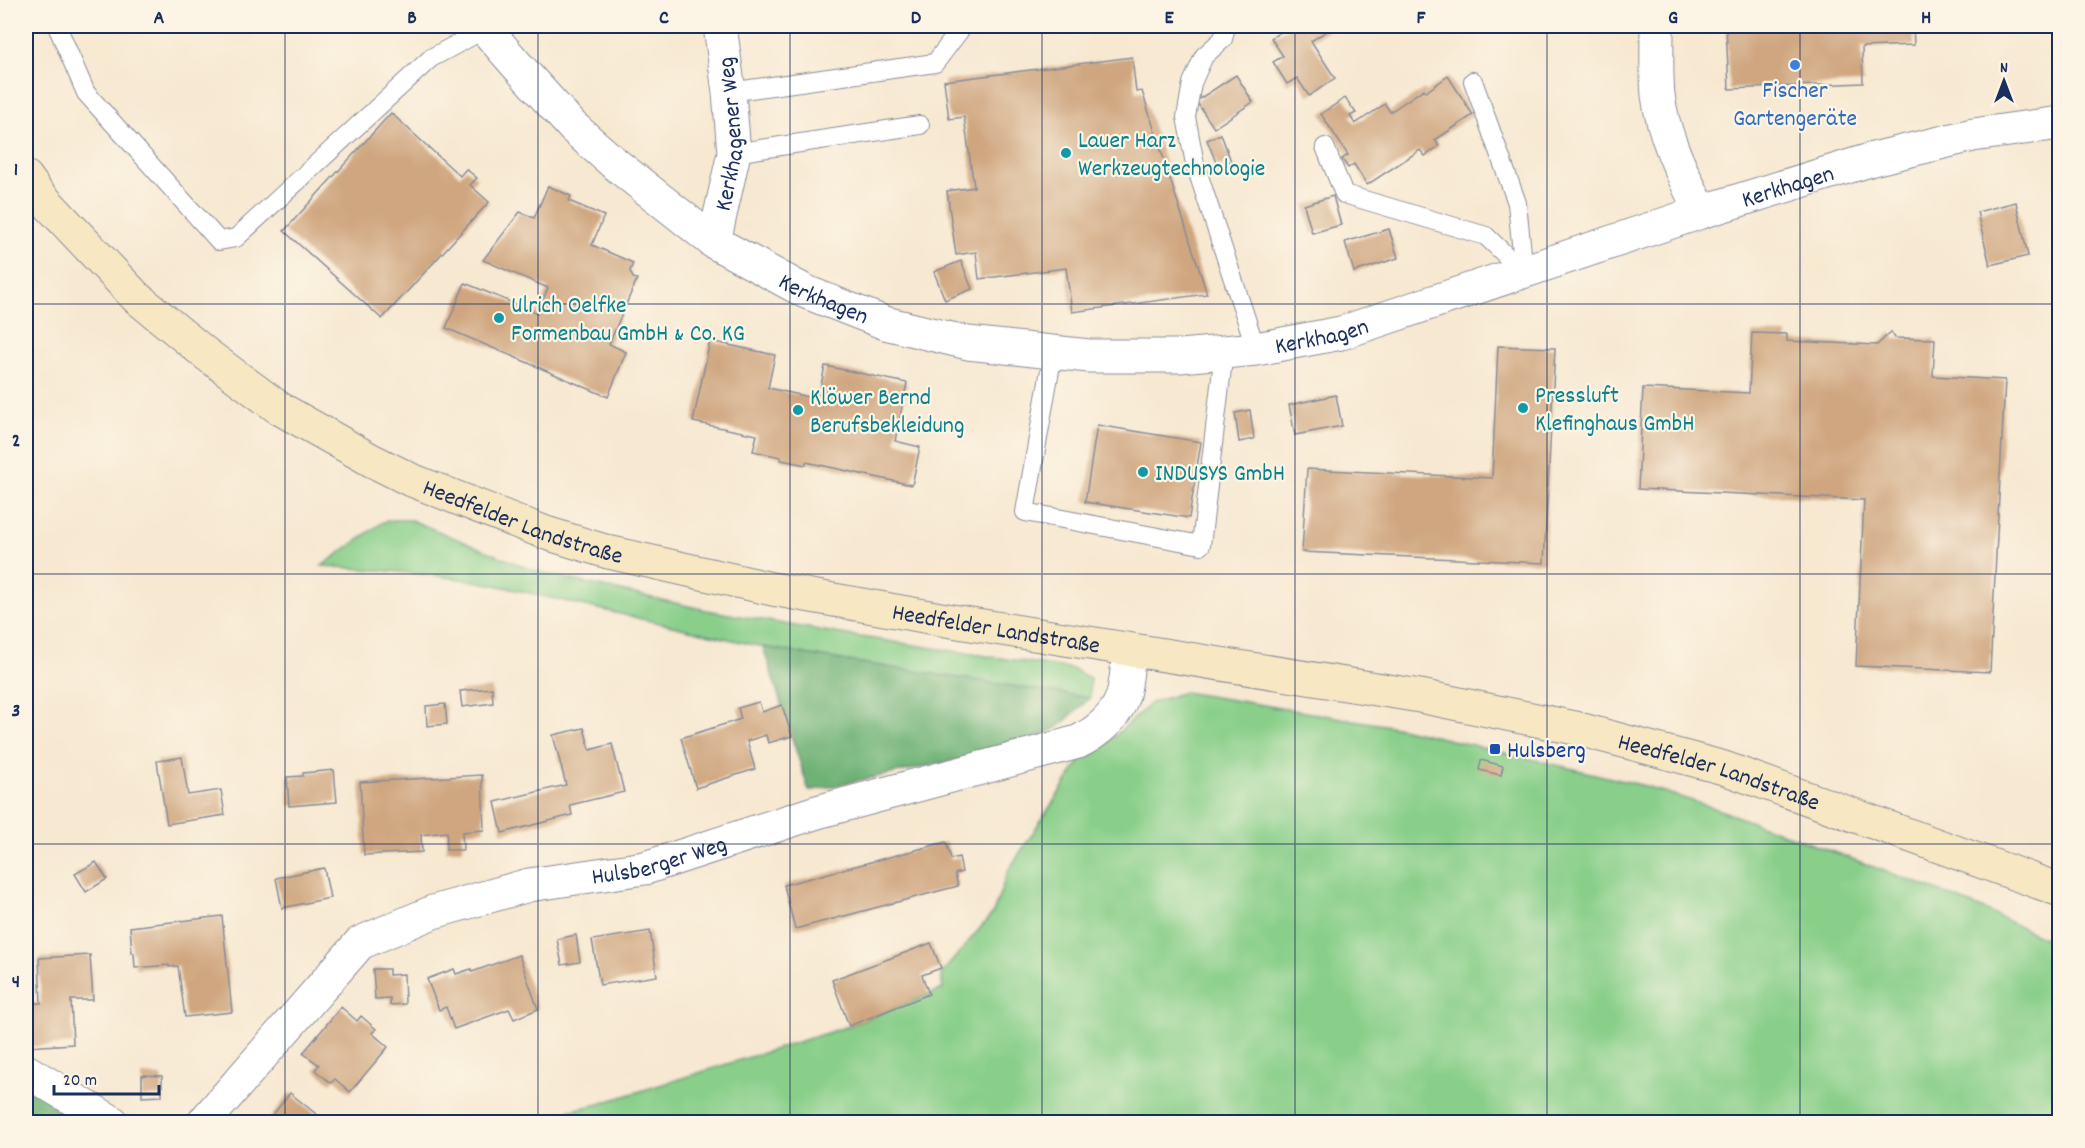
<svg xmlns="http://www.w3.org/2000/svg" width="2085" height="1148" viewBox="0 0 2085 1148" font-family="Dekko,sans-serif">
<rect width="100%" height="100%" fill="#fcf5e5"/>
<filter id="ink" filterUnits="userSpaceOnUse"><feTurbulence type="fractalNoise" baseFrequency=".0167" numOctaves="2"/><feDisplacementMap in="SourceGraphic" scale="12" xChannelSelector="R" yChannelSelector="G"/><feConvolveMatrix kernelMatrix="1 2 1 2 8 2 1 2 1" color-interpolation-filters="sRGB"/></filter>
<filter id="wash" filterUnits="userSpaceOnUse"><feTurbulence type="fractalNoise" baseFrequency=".008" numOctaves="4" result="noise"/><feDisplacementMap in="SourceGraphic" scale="24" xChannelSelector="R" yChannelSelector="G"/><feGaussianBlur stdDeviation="1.35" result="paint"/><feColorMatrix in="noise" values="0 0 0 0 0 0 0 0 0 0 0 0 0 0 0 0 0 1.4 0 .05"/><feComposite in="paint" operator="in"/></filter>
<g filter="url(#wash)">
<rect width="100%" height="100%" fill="#f7e8d1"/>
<g fill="#89cf8a" stroke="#527f74" stroke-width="1.5">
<path d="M392 520H411L530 569 559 577 706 610 847 635 1073 669 1090 679V698L841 660 763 647 495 585C438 574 380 570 322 566L383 522Z"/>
<polygon points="1184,692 1396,727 1645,786 1714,808 1928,887 1980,908 2059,945 2059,1122 519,1122 599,1104 849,1026 943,989 941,974 993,913 1008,871 1084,755 1097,752 1151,703"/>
</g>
<g fill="#6eb276" stroke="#44706a" stroke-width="1.5">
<polygon points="763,647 841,660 1090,698 1057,728 1015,748 809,791"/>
<polygon points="26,1080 98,1122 26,1122"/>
</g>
<g id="blocks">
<g fill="#cfa67f">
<polygon points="1290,26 1328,26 1330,29 1311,41 1335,78 1309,96 1297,78 1287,84 1273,62 1283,56 1271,38"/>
<polygon points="1726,26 1913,26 1914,45 1862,47 1863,83 1729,89"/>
<polygon points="1132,57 1136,92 1142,91 1207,294 1072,312 1066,268 979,279 976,252 956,255 947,191 974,187 964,117 949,119 944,81"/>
<polygon points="1236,75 1253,102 1214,128 1196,101"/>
<polygon points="1448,76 1473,115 1435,140 1439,146 1425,156 1420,150 1367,185 1354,164 1348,168 1342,159 1348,155 1321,114 1345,98 1356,113 1350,116 1355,124 1385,104 1390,112 1424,89 1426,92"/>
<polygon points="391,113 460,176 466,169 477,178 470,185 489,202 382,319 284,231"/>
<polygon points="1221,134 1231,161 1218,167 1207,140"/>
<polygon points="548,186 571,196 569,201 604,216 592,245 633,263 630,271 633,278 637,279 609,344 626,352 608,397 446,328 465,283 537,313 548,288 483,260 520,212 534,218"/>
<polygon points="1333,196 1341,225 1312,233 1304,205"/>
<polygon points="2016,202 2028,256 1990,265 1977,212"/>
<polygon points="1389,229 1398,258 1354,272 1345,242"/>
<polygon points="961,261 972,289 945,300 934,272"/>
<polygon points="1891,332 1895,338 1935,339 1933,376 2005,380 1990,672 1856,666 1864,500 1638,489 1643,388 1749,393 1752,333 1787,334 1787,341 1877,345"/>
<polygon points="710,341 775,355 768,388 818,399 825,366 907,383 895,441 920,447 912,485 806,462 806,465 781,460 781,457 753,451 757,435 693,422"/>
<polygon points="1498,346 1555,348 1544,563 1302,552 1307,469 1492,478"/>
<polygon points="1336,395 1342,426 1295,435 1289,405"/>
<polygon points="1250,410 1254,439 1239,442 1235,413"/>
<polygon points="1097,425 1201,442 1189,518 1085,502"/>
<polygon points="492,688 493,703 462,707 460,691"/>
<polygon points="759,702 762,712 782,705 792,736 768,743 766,735 747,741 755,769 696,788 681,738 741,719 738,708"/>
<polygon points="445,704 447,724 427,726 426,706"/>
<polygon points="584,728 590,750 612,744 624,792 570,805 572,815 502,833 495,802 566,785 553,735"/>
<polygon points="182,757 188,795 221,790 225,815 167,824 157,761"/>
<polygon points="1481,760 1503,766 1501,775 1479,770"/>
<polygon points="334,770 337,802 289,806 287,777 303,776 303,773"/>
<polygon points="482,775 484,830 462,832 463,850 446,850 447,832 421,835 422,852 364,855 360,782"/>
<polygon points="946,842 951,859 959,857 962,872 955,874 958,886 795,929 784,885"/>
<polygon points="96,862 107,879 86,892 75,874"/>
<polygon points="324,868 330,898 282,908 276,878"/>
<polygon points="222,916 232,1012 185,1017 178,966 169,967 169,965 135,968 134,953 132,953 130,927"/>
<polygon points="650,931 657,976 600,985 592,940"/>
<polygon points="576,935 580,962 562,965 557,939"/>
<polygon points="931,943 941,968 922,975 929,994 849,1026 832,980"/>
<polygon points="90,955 93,1000 71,1000 73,1044 26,1047 26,1003 41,1003 39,958"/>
<polygon points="519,955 538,1009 514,1019 509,1009 454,1029 446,1007 439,1010 427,979 454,969 456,974 471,969 472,972"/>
<polygon points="373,969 389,969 389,975 404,974 405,1004 390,1005 390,998 375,999"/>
<polygon points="341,1007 357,1021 361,1016 376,1029 372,1033 388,1047 350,1092 335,1079 331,1083 315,1070 319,1065 303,1053"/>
<polygon points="142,1075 162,1076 162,1096 142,1097"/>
<polygon points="290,1093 326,1122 267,1122"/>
</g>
</g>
</g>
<g filter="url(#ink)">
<use href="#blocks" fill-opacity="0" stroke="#898c98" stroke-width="1.5"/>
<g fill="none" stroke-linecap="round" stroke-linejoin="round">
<defs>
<g id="lane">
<polyline points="57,26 86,93 219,241 236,238 431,58 485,29"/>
<polyline points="1226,26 1223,39 1204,56 1192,83 1186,117 1195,164 1256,349"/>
<polyline points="1473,81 1517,203 1524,273"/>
<polyline points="729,92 935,63 963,26"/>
<polyline points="1325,147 1344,194 1486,236 1524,273"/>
<polyline points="734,153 920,125"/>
<polyline points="1053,353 1025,512 1201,545 1224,352"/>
</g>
<g id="street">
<path id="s1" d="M483 26 515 63 573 127 614 163 714 242 806 292 885 323 968 343 1089 356H1180L1224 352 1256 349 1341 333 1701 212 1873 159 1973 135 2060 123"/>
<path d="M1657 26C1657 48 1656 72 1658 95 1663 136 1683 175 1701 212"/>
<path id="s2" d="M714 242 734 153 729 92 720 26"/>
<polyline points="26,1071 112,1122"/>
<path id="s3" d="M204 1122 360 943 433 912 529 885 645 868 817 812 1078 742C1096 733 1115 718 1122 698 1127 683 1127 665 1129 650"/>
</g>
<g id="secondary">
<path id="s4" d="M26 177 36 191 136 297 206 354 279 408 371 460 409 479 546 533 608 552 772 589 952 621 1420 696 1575 728 1724 768 2060 890"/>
</g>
</defs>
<use href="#lane" stroke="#898c98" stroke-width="20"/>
<use href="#street" stroke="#898c98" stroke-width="35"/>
<use href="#secondary" stroke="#898c98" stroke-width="35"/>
<use href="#lane" stroke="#fff" stroke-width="18"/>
<use href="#street" stroke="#fff" stroke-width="33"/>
<use href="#secondary" stroke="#f7e8c3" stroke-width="33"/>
</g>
</g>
<path fill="none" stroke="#1b2f5e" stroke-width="1.5" stroke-opacity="0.55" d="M285 26V1122M538 26V1122M790 26V1122M1042 26V1122M1295 26V1122M1547 26V1122M1800 26V1122M26 304H2060M26 574H2060M26 844H2060"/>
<circle fill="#3f7fe0" stroke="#fcf5e5" stroke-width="2" cx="1795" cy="65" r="6"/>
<g fill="#0f9aa8" stroke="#fcf5e5" stroke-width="2">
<circle cx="1066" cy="153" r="6"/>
<circle cx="499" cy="318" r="6"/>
<circle cx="1523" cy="408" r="6"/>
<circle cx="798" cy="410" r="6"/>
<circle cx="1143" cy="472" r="6"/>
</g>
<rect fill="#1a4fb4" stroke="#fcf5e5" stroke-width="2" x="1489" y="743" width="12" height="12" rx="3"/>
<g text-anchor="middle" stroke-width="4.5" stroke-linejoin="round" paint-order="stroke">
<g font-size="24" fill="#366cbe" stroke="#fcf5e5">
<text x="1795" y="97">Fischer<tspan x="1795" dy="28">Gartengeräte</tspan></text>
</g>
<g font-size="24" fill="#1b2f5e" stroke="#fcf5e5">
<text dy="8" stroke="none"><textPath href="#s2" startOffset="110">Kerkhagener Weg</textPath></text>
<text dy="8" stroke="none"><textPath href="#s1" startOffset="1438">Kerkhagen</textPath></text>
<text dy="8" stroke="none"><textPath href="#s1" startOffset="441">Kerkhagen</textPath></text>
<text dy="8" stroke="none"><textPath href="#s1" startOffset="948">Kerkhagen</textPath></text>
<text dy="8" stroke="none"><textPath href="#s4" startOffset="614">Heedfelder Landstraße</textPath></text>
<text dy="8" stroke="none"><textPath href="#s4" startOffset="1100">Heedfelder Landstraße</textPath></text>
<text dy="8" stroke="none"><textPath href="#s4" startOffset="1838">Heedfelder Landstraße</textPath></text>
<text dy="8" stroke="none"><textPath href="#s3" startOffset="549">Hulsberger Weg</textPath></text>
</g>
<g font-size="24" fill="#0d838f" stroke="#fcf5e5" text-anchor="start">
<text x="1078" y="147">Lauer Harz<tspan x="1078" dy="28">Werkzeugtechnologie</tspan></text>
<text x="511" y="312">Ulrich Oelfke<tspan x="511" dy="28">Formenbau GmbH &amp; Co. KG</tspan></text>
<text x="1535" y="402">Pressluft<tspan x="1535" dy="28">Klefinghaus GmbH</tspan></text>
<text x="810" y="404">Klöwer Bernd<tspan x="810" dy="28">Berufsbekleidung</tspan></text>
<text x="1155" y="480">INDUSYS GmbH</text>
</g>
<g font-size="24" fill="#164399" stroke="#fcf5e5" text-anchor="start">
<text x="1507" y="757">Hulsberg</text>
</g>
</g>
<rect width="2085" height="1148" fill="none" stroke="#fcf5e5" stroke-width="66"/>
<g transform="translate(2004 81)" stroke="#fcf5e5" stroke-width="4.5" paint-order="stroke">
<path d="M0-4.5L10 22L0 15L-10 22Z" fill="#1b2f5e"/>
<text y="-9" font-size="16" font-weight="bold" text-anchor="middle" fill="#1b2f5e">N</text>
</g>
<path d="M54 1085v9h105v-9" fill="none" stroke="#1b2f5e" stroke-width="3"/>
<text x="63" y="1085" font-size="18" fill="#1b2f5e" stroke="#fcf5e5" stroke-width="4.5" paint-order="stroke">20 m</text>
<rect x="33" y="33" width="2019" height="1082" fill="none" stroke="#1b2f5e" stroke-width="2"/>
<g font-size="20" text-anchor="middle" font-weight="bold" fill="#1b2f5e">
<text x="159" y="23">A</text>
<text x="412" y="23">B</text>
<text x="664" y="23">C</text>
<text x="916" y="23">D</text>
<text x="1169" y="23">E</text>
<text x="1421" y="23">F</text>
<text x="1673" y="23">G</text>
<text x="1926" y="23">H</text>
<text x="16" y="175">1</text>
<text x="16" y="446">2</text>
<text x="16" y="716">3</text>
<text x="16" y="987">4</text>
</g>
</svg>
